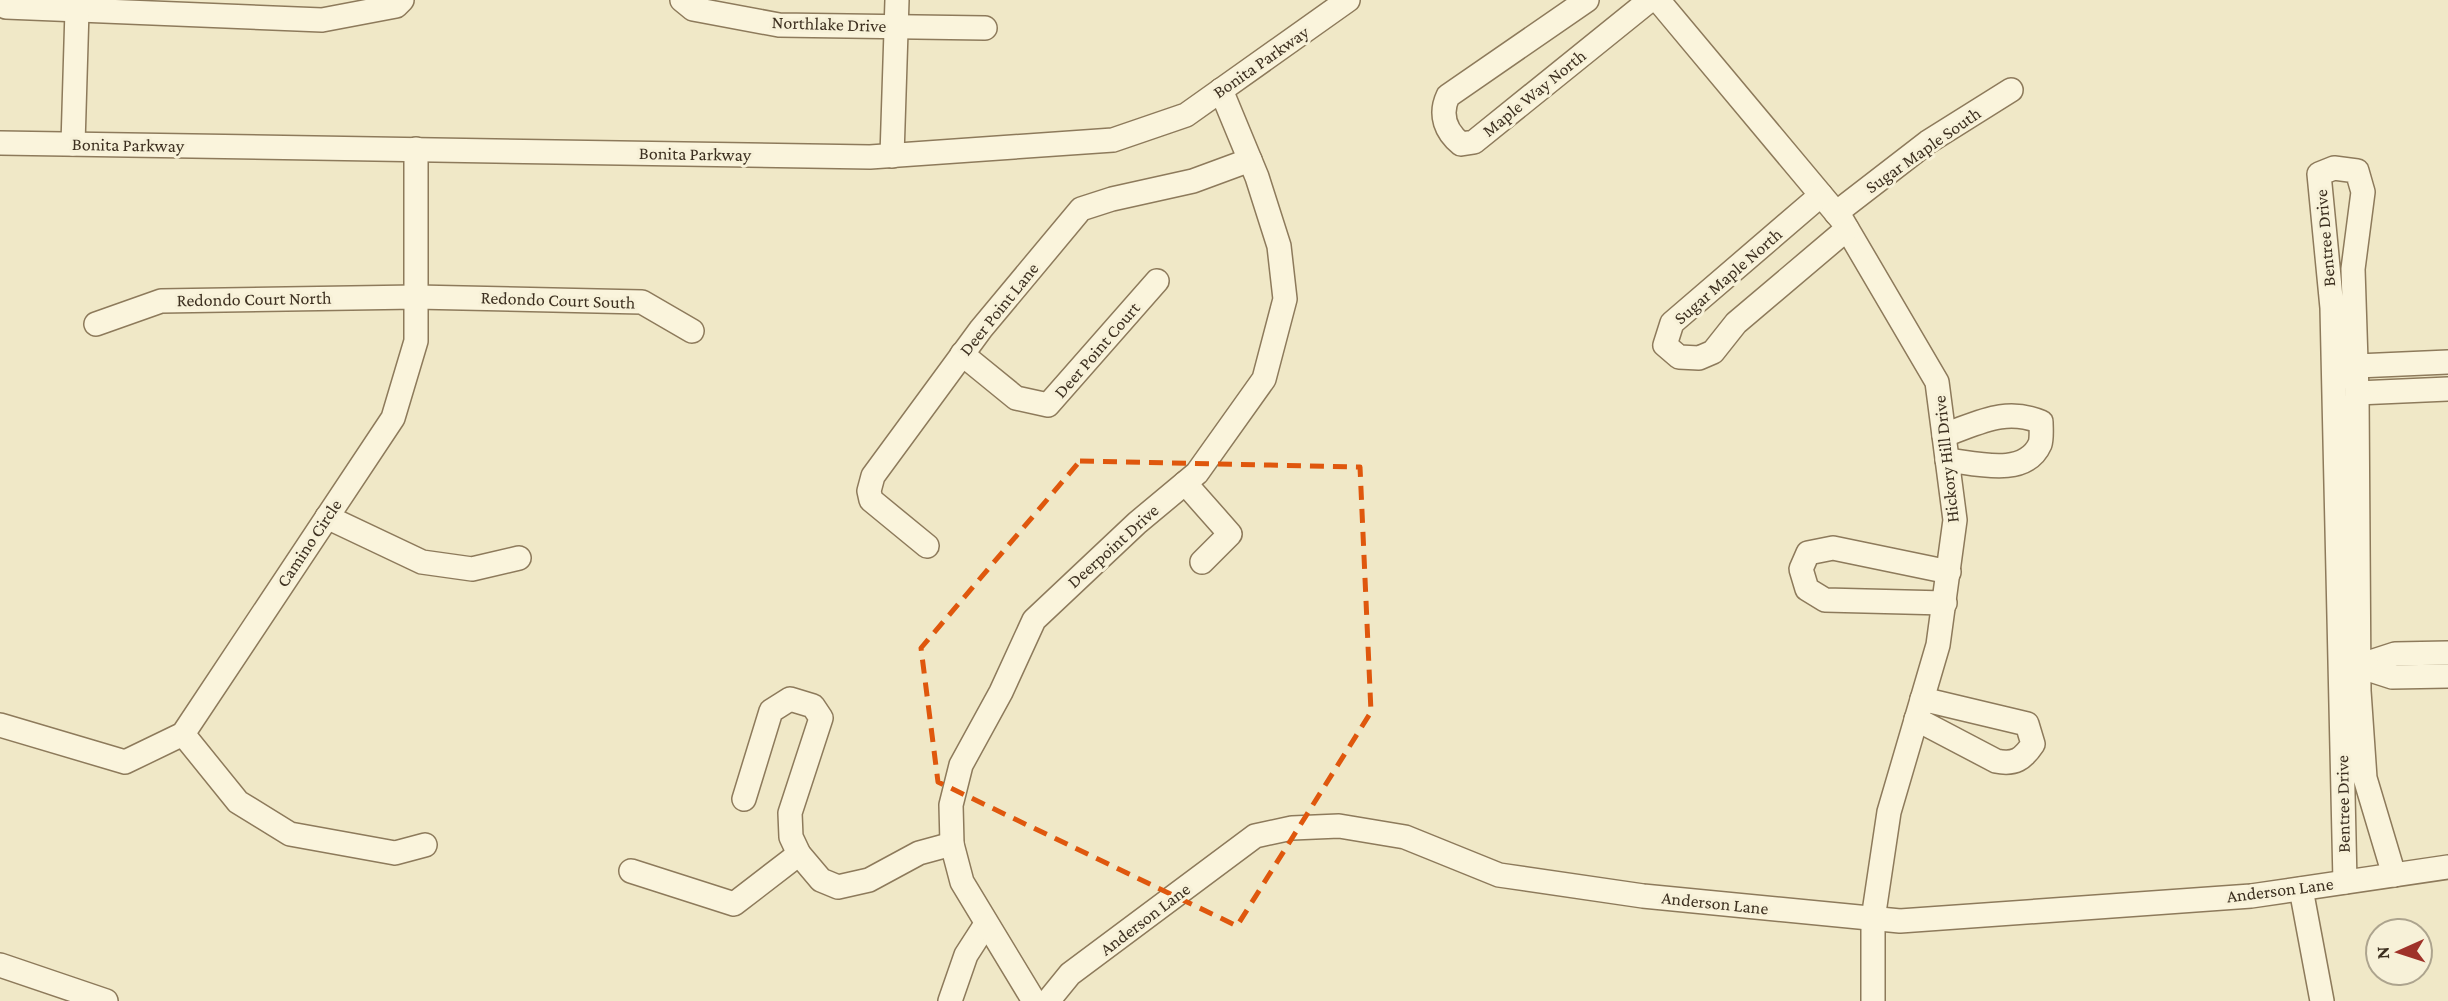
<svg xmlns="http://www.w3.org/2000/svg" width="2448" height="1001" viewBox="0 0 2448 1001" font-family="'Crimson Pro',serif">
<rect width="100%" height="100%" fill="#f0e8c7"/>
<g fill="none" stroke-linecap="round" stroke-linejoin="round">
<defs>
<g id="minor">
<polyline points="682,0 693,9 779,25 985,28"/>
<path d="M1587 0 1448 96C1439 115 1446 132 1461 144L1474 142 1650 0"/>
<polyline points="1658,0 1842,220 1937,382 1955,520 1938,645 1889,812 1873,919 1873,1001"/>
<polyline points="0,4 6,7 322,20 396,6 402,0"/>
<polyline points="0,143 870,157 1113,140 1186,115 1348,0"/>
<polyline points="73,144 77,10"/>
<polyline points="892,156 897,0"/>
<polyline points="1821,195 1672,323 1665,345 1679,357 1699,358 1713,352 1736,323 1847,229"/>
<polyline points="1836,213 1928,142 2011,90"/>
<polyline points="96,324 161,301 416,297 642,302 692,331"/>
<polyline points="962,354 1016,398 1048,405 1157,281"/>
<polyline points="2357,366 2448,362"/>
<polyline points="2357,393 2448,389"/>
<path d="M1944 435C1979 423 2005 407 2041 422 2041 428 2042 438 2040 444 2025 478 1975 463 1947 460"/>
<polyline points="1185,483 1230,534 1202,562"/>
<polyline points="327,517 422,562 472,569 519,558"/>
<polyline points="927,546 871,500 869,491 873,476 981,329 1081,209 1112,199 1193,181 1250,160"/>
<polyline points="1945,603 1825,600 1807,589 1801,569 1808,553 1833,548 1949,572"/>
<polyline points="2358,666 2395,654 2448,653"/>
<polyline points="2358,666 2392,677 2448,676"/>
<path d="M1916 719 1996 761C2015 765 2023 759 2033 744L2027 724 1922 699"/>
<polyline points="0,725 125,762 183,734 393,418 416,341 416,149"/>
<polyline points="183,734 238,802 290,834 395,853 425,845"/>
<polyline points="744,799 771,711 790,699 813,706 821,718 790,813 791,837 799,854 821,880 838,887 869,880 919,853 952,844"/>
<polyline points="631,871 734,904 799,854"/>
<polyline points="2345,882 2332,308 2319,174 2334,168 2357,171 2363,192 2353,269 2357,393 2359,691 2365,778 2394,875"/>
<polyline points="2301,889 2322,1001"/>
<polyline points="0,965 106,1001"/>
<polyline points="950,1001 966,955 986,924"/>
<polyline points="1034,1001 962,882 952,844 951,805 961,765 1001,692 1034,620 1137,523 1197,473 1264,379 1285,299 1279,246 1257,177 1221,90"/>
<polyline points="1048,1001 1070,974 1255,836 1292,828 1339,826 1405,837 1499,875 1643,896 1900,921 2251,896 2448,867"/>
</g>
</defs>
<use href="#minor" stroke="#8d7a5b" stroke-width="26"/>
<use href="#minor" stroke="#faf4dc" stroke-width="23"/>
</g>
<path fill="none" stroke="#df570d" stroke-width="5" stroke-dasharray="14 9" stroke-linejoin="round" d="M1080 461 1360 467 1371 712 1237 926 938 782 921 648Z"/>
<g text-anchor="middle" stroke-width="6" stroke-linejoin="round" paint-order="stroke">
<g font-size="18" fill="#3d3020" stroke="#f7f1d8">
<text transform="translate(829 24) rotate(2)" y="6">Northlake Drive</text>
<text transform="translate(1261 62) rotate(-35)" y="6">Bonita Parkway</text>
<text transform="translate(1534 93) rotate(-39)" y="6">Maple Way North</text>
<text transform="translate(128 145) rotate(1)" y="6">Bonita Parkway</text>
<text transform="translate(1923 150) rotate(-35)" y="6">Sugar Maple South</text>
<text transform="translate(695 154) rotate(1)" y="6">Bonita Parkway</text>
<text transform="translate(2325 238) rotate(-95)" y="6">Bentree Drive</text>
<text transform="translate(1728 276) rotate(-41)" y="6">Sugar Maple North</text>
<text transform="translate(254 299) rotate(-1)" y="6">Redondo Court North</text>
<text transform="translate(558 300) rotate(2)" y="6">Redondo Court South</text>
<text transform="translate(999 309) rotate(-51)" y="6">Deer Point Lane</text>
<text transform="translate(1097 350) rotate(-49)" y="6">Deer Point Court</text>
<text transform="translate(1946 459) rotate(-96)" y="6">Hickory Hill Drive</text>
<text transform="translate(309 543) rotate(-56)" y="6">Camino Circle</text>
<text transform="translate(1113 546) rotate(-42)" y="6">Deerpoint Drive</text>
<text transform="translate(2343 804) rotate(-91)" y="6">Bentree Drive</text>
<text transform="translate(2280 890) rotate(-7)" y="6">Anderson Lane</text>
<text transform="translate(1715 903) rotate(6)" y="6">Anderson Lane</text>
<text transform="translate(1145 919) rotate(-37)" y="6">Anderson Lane</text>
</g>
</g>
<g transform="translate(2399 952) rotate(267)"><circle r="33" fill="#f7f1d8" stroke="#ada48e" stroke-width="2"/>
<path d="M0-5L12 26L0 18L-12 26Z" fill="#9f3229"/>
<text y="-10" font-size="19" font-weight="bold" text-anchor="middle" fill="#3d3020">N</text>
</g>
</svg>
